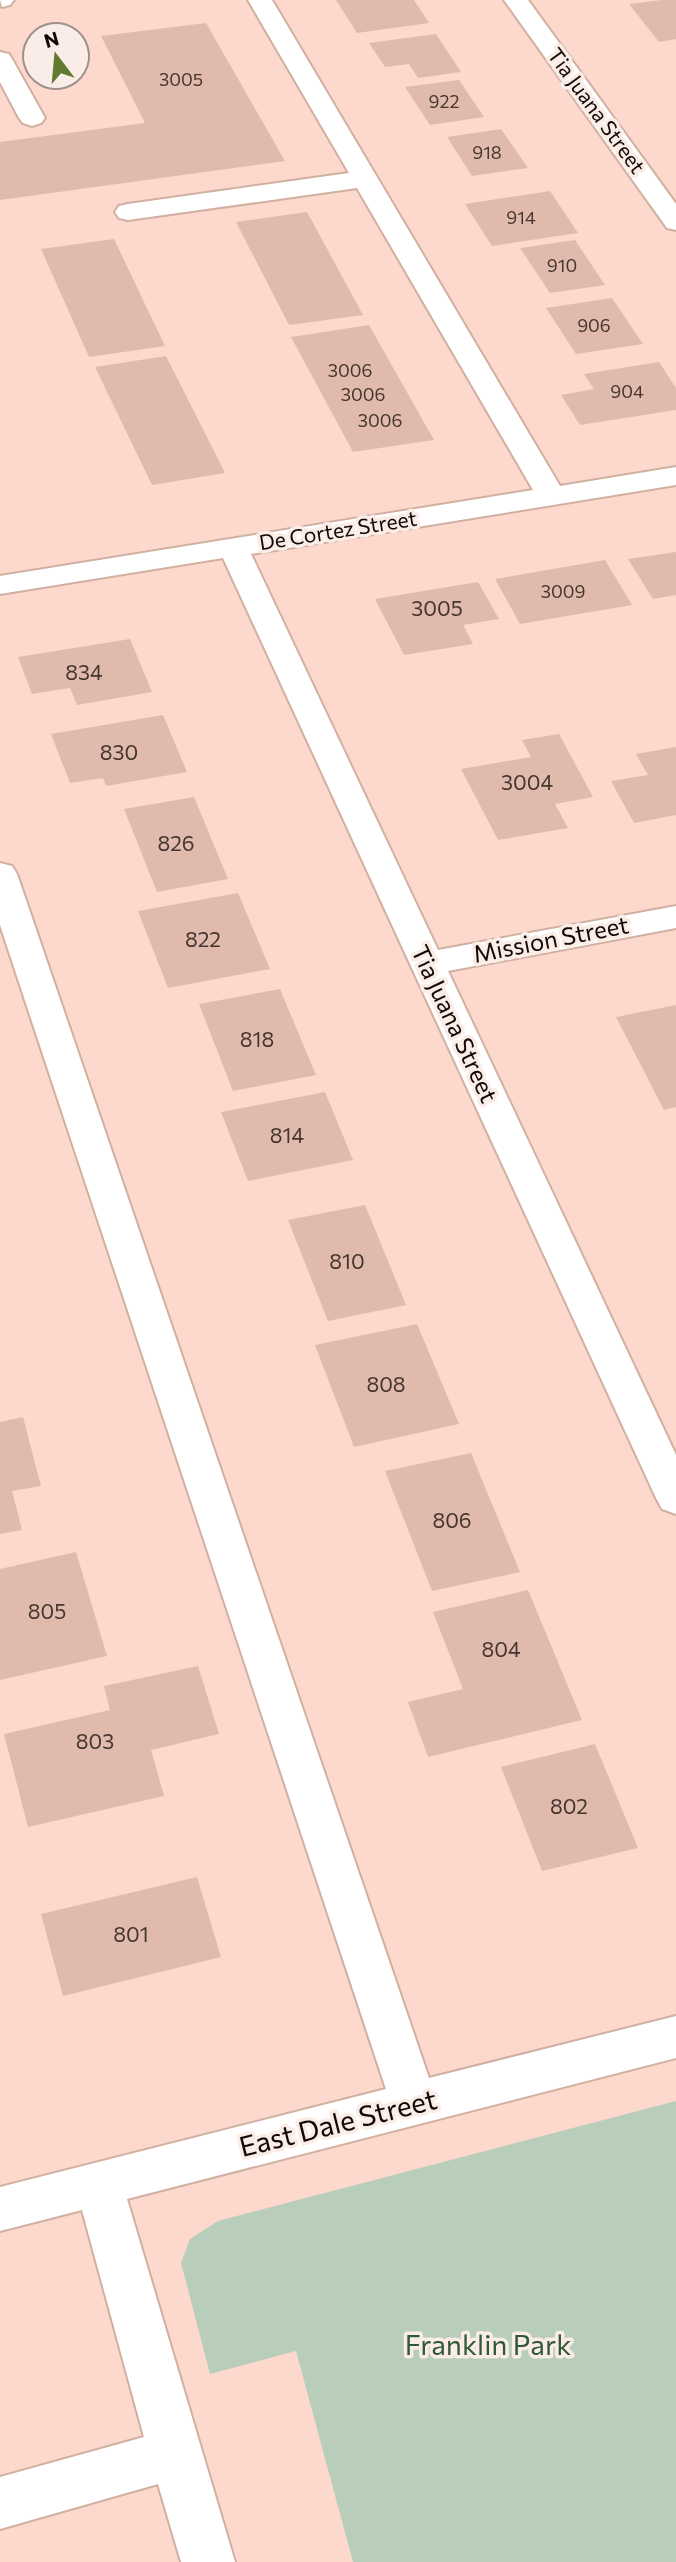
<svg xmlns="http://www.w3.org/2000/svg" width="676" height="2562" viewBox="0 0 676 2562" font-family="Commissioner,sans-serif">
<rect width="100%" height="100%" fill="#fcd9cc"/>
<polygon fill="#b9cdbb" points="676,2101 676,2562 353,2562 296,2351 210,2374 181,2263 190,2239 218,2221"/>
<g fill="#e0bbad">
<polygon points="336,0 414,0 429,23 357,33"/>
<polygon points="662,0 676,0 676,39 659,42 629,4"/>
<polygon points="206,23 285,161 0,200 0,142 145,123 101,36"/>
<polygon points="436,34 461,72 418,78 409,64 385,67 369,43"/>
<polygon points="459,80 484,117 430,125 405,87"/>
<polygon points="501,129 528,168 472,176 447,137"/>
<polygon points="550,191 578,233 492,246 465,204"/>
<polygon points="307,212 363,315 289,325 236,222"/>
<polygon points="114,239 165,346 89,357 41,249"/>
<polygon points="575,240 605,285 550,293 520,248"/>
<polygon points="612,298 643,344 576,354 546,308"/>
<polygon points="369,325 434,440 353,452 291,337"/>
<polygon points="166,356 225,473 152,485 95,367"/>
<polygon points="659,362 676,388 676,410 580,425 561,395 594,389 584,374"/>
<polygon points="676,552 676,595 653,599 628,559"/>
<polygon points="605,560 632,605 520,624 495,579"/>
<polygon points="478,582 499,619 463,625 473,644 404,655 375,599"/>
<polygon points="130,639 152,692 77,705 70,688 32,694 18,657"/>
<polygon points="163,715 187,772 106,786 103,778 70,783 51,734"/>
<polygon points="559,734 593,797 555,804 568,828 498,840 461,769 531,757 522,740"/>
<polygon points="676,747 676,815 634,823 611,781 648,775 636,754"/>
<polygon points="194,797 228,879 157,892 124,809"/>
<polygon points="238,893 270,969 168,988 138,911"/>
<polygon points="280,989 316,1075 233,1091 199,1004"/>
<polygon points="676,1005 676,1107 664,1110 616,1017"/>
<polygon points="325,1092 353,1160 248,1181 221,1112"/>
<polygon points="365,1205 406,1305 328,1321 288,1220"/>
<polygon points="417,1324 459,1424 354,1447 315,1345"/>
<polygon points="23,1417 41,1486 12,1491 22,1530 0,1534 0,1422"/>
<polygon points="471,1453 520,1572 432,1591 385,1471"/>
<polygon points="76,1552 107,1656 0,1680 0,1569"/>
<polygon points="528,1590 582,1720 428,1757 408,1702 463,1689 433,1612"/>
<polygon points="198,1666 219,1734 151,1750 164,1796 28,1827 4,1734 110,1710 104,1686"/>
<polygon points="595,1744 638,1848 542,1871 501,1767"/>
<polygon points="197,1877 221,1957 63,1996 41,1914"/>
</g>
<g fill="none" stroke-linecap="round" stroke-linejoin="round">
<defs>
<g id="minor">
<polygon points="248,0 272,0 560,486 676,467 676,485 251,554 438,950 676,906 676,928 448,971 676,1455 676,1514 662,1509 656,1498 223,558 0,594 0,576 533,490 357,188 128,220 119,218 115,212 119,206 128,204 349,173"/>
<polygon points="504,0 528,0 676,204 676,230 667,228"/>
<polygon points="0,52 9,54 12,59 45,118 41,123 32,126 23,123 19,118 0,82"/>
<polygon points="0,863 12,866 17,874 429,2078 676,2016 676,2058 127,2199 235,2562 181,2562 158,2484 0,2529 0,2477 144,2437 82,2210 0,2231 0,2187 386,2089 0,925"/>
</g>
<polygon id="major" points="0,0 14,0 10,5 2,7"/>
</defs>
<use href="#minor" stroke="#d1b0a2" stroke-width="4"/>
<use href="#major" stroke="#d1b0a2" stroke-width="4"/>
<use href="#minor" fill="#fff" fill-rule="evenodd"/>
<use href="#major" fill="#fff" fill-rule="evenodd"/>
</g>
<g text-anchor="middle" stroke-width="7" stroke-linejoin="round" paint-order="stroke">
<g font-size="18" fill="#46352f">
<text x="181" y="86">3005</text>
<text x="444" y="108">922</text>
<text x="487" y="159">918</text>
<text x="521" y="224">914</text>
<text x="562" y="272">910</text>
<text x="594" y="332">906</text>
<text x="350" y="377">3006</text>
<text x="627" y="398">904</text>
<text x="363" y="401">3006</text>
<text x="380" y="427">3006</text>
<text x="563" y="598">3009</text>
</g>
<g font-size="21" fill="#130805" stroke="#faece6">
<text transform="translate(596 111) rotate(54)" y="7">Tia Juana Street</text>
<text transform="translate(338 531) rotate(-9)" y="7">De Cortez Street</text>
</g>
<g font-size="21" fill="#46352f">
<text x="437" y="616">3005</text>
<text x="84" y="680">834</text>
<text x="119" y="760">830</text>
<text x="527" y="790">3004</text>
<text x="176" y="851">826</text>
<text x="203" y="947">822</text>
<text x="257" y="1047">818</text>
<text x="287" y="1143">814</text>
<text x="347" y="1269">810</text>
<text x="386" y="1392">808</text>
<text x="452" y="1528">806</text>
<text x="47" y="1619">805</text>
<text x="501" y="1657">804</text>
<text x="95" y="1749">803</text>
<text x="569" y="1814">802</text>
<text x="131" y="1942">801</text>
</g>
<g font-size="24" fill="#130805" stroke="#faece6">
<text transform="translate(551 940) rotate(-11)" y="8">Mission Street</text>
<text transform="translate(454 1024) rotate(65)" y="8">Tia Juana Street</text>
</g>
<g font-size="28" fill="#130805" stroke="#faece6">
<text transform="translate(338 2123) rotate(-14)" y="10">East Dale Street</text>
</g>
<g font-size="28" fill="#2e5934" stroke="#faece6">
<text x="488" y="2355">Franklin Park</text>
</g>
</g>
<g transform="translate(56 56) rotate(344)"><circle r="33" fill="#faece6" stroke="#9e918c" stroke-width="2"/>
<path d="M0-5L12 26L0 18L-12 26Z" fill="#617c30"/>
<text y="-10" font-size="19" font-weight="bold" text-anchor="middle" fill="#130805">N</text>
</g>
</svg>
